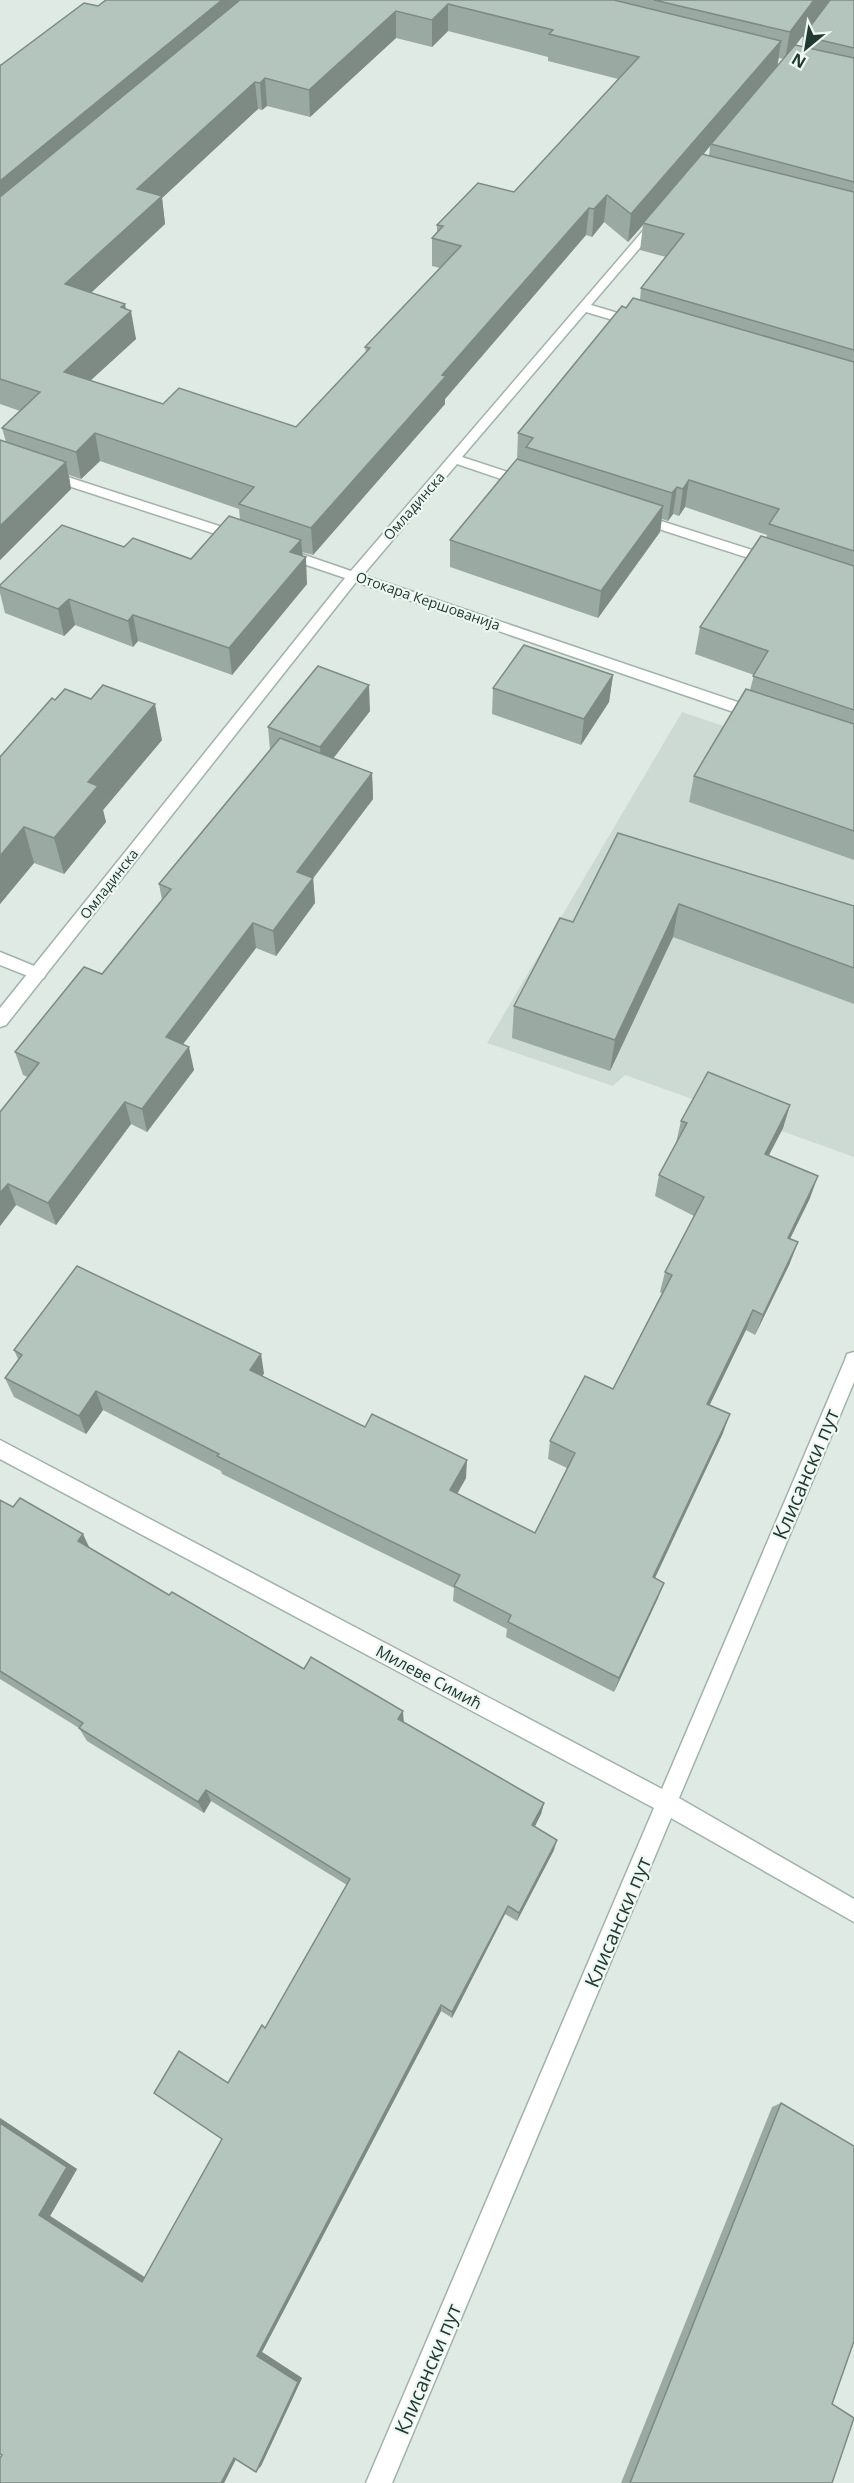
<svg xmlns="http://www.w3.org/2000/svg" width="854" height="2483" viewBox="0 0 854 2483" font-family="'Open Sans',sans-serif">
<rect width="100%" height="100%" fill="#dfeae4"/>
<polygon fill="#cddad3" points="682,712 854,770 854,1157 625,1075 613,1086 487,1043"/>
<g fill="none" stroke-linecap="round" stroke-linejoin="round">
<defs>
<polygon id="lane" points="0,952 44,970 46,974 44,978 38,980 0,965"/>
<g id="street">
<polygon points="658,217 664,220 662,222 591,305 641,320 641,326 633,326 586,312 462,457 532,480 534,483 532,486 522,486 457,464 363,575 764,711 766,715 764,719 754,719 356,582 6,1025 0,1027 0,1008 345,578 277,555 275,552 277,549 287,549 351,571 654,218"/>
<polygon points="49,471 244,534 246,537 244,540 234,540 44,478 42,475"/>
<polygon points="639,514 777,558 779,561 772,565 767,564 634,521 632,518"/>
<polygon points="854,1352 854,1382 679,1798 854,1899 854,1922 671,1818 392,2483 366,2483 654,1808 0,1459 0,1440 662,1789 845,1360 847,1354"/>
</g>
</defs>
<use href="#lane" stroke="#a2b2ab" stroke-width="3"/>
<use href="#street" stroke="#a2b2ab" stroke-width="3"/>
<use href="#lane" fill="#fff" fill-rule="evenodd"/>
<use href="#street" fill="#fff" fill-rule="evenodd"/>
</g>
<g fill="#9ba9a3" fill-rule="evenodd">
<path d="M106 0H830L796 45 802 47 803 36 854 0V860L689 802 694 776 750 690 754 675 695 654 700 627 766 538 767 535 685 507 679 516 673 514 668 521 662 519 660 532 598 618 450 567V540L517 459 518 433 626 308 640 300 641 288 666 257 640 250 643 225 628 242 604 222 592 237 586 235 445 399V404L313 555 302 552 307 584 232 675 138 641 133 647 75 625 64 636 5 613 0 593V585L124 547 191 559 240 520 239 509 100 461 81 479 69 475 71 489 0 560V440L6 442 2 428 20 411 0 404V65H1L98 6ZM448 31 548 57V61L618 79 514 192 437 225V232L432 238V266L440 268 365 347 366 352 296 427 163 404 90 381 136 339 126 309 91 293 165 224 162 198 258 109 262 110 267 106 310 117 396 38 432 47ZM779 58 784 59 777 67ZM710 146 709 156 704 154Z"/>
<polygon points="613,675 609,702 581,745 492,714 493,688"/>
<polygon points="370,711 333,758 372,773 373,799 313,878 315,903 276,956 256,948 183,1044 194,1070 147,1132 131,1124 56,1225 16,1205 0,1226 0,1112 28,1077 23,1075 15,1052 102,974 162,900 159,884 270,750 268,727"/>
<polygon points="162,740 103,810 106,822 64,874 34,863 0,904 0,757"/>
<polygon points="618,833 854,906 854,1004 673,937 610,1071 512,1038 514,1006 573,922"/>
<polygon points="790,1105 783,1128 769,1155 810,1198 790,1239 790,1263 755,1335 746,1330 709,1405 723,1433 654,1578 658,1598 614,1692 506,1637 507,1629 453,1601 454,1588 222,1474 221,1471 103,1410 86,1434 14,1397 5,1378 18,1359 14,1350 264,1373 262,1377 466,1478 457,1494 535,1533 567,1468 548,1459 550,1441 613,1389 662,1293 660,1292 665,1272 694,1216 655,1196 659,1175 676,1143 681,1121"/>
<polygon points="0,1500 89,1548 169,1595 304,1669 403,1722 544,1803 541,1814 535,1826 554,1850 517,1921 505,1914 452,2018 441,2011 262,2352 302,2378 261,2466 236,2459 224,2483 2,2455 0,2118 77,2169 50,2216 145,2277 222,2139 228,2083 265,2028 347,1885 211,1801 204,1813 87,1741 79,1728 0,1679"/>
<polygon points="781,2103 832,2404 832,2483 621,2483 772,2107"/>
</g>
<g fill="#7e8a84">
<polygon points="222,0 256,0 0,213 0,181"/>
<polygon points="814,0 830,0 785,59 790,32"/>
<polygon points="448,4 448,31 432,47 432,20"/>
<polygon points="396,11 396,38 310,117 309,90"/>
<polygon points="781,41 777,68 711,144 710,146 645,223 643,223 643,225 628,242 631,214"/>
<polygon points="265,78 267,106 262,110 260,83"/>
<polygon points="255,82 258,109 162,198 165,224 70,312 65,284 137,189"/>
<polygon points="607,195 604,222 592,237 594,209"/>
<polygon points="589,208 586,235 445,399 445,404 313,555 311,528 442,375"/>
<polygon points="125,304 127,315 131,311 136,339 69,400 64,372"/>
<polygon points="95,433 100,461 81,479 76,452"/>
<polygon points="66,462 71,489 0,560 0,526"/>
<polygon points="689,480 685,507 679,516 683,489"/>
<polygon points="677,487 673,514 668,521 672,493"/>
<polygon points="663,506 660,532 598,618 601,591"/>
<polygon points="301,540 303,560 306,557 307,584 232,675 229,648 290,552"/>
<polygon points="69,599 75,625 64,636 58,609"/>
<polygon points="133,615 138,641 133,647 128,621"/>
<polygon points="613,675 609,702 581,745 584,719"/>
<polygon points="369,685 370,711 322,773 320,747"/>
<polygon points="155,704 162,740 103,810 106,822 64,874 54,838 88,782"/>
<polygon points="372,773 373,799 299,897 297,872"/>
<polygon points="24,827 34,863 0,904 0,856"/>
<polygon points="313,878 315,903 276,956 273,931"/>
<polygon points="679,904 673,937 610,1071 615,1040"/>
<polygon points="253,923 256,948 171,1060 166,1037"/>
<polygon points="189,1047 194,1070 147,1132 142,1109"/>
<polygon points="125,1102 131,1124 56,1225 48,1203"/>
<polygon points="790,1105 783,1128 758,1176 765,1154"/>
<polygon points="818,1176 810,1198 780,1259 788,1238"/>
<polygon points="8,1184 16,1205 0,1226 0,1193"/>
<polygon points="798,1242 790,1263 755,1335 763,1315"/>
<polygon points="753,1310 746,1330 701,1423 707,1404"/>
<polygon points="261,1354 264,1373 254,1390 250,1370"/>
<polygon points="96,1391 103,1410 86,1434 79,1416"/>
<polygon points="730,1414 723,1433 648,1593 653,1577"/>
<polygon points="467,1460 466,1478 449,1508 450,1490"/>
<polygon points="83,1534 91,1551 78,1541"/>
<polygon points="664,1583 658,1598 614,1692 619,1678"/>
<polygon points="403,1711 404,1724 398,1719"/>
<polygon points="206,1790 211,1801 204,1813 198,1802"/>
<polygon points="544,1803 541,1814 530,1836 532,1825"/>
<polygon points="557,1840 554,1850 517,1921 519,1913"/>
<polygon points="508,1906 505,1914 452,2018 452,2012"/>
<polygon points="441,2005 441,2011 262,2352 302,2378 261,2466 256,2472 257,2356"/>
<polygon points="0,2118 77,2169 50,2216 150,2281 142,2282 39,2215 0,2123"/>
<polygon points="240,2451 224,2483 221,2483 234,2458"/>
</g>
<g fill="#b4c5bd" stroke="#7e8a84" stroke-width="1.5" fill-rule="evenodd">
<polygon points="106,0 222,0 0,181 0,65 1,65 84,3 98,6"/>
<path d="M240 0H614L781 41 631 214 607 195 594 209 589 208 442 375 446 376 311 528 239 504 254 487 95 433 76 452 2 428 40 392 0 379V197ZM448 4 553 30 549 34 639 57 514 192 478 183 437 225 443 226 432 238 461 246 365 347 370 348 296 427 179 388 163 404 64 372 131 311 121 307 125 304 65 284 162 196 137 189 255 82 260 83 265 78 309 90 396 11 432 20Z"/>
<polygon points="654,0 814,0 790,32"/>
<polygon points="830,0 854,0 854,48 803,36"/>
<polygon points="795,45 854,58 854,182 711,144"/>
<polygon points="702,154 854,192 854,350 641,288 684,234 643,223"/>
<polygon points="633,298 854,362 854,551 769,524 779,509 689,480 683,489 677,487 672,493 526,447 533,438 518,433 622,306 626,308"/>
<polygon points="0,440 66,462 0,526"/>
<polygon points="517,459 663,506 601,591 450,540"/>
<polygon points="229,516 301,540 290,552 306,557 229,648 133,615 128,621 69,599 58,609 0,587 0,585 62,525 124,547 133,538 191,559"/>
<polygon points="761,536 854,566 854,710 753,676 768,651 700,627"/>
<polygon points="524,645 613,675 584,719 493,688"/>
<polygon points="318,666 369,685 320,747 268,727"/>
<polygon points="103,685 155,704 88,782 98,786 54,838 24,827 0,856 0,757 52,698 55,700 65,689 91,699"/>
<polygon points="746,689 854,724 854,831 694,776"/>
<polygon points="280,738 372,773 297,872 313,878 273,931 253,923 166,1037 189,1047 142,1109 125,1102 48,1203 8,1184 0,1193 0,1112 39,1063 15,1052 84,967 102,974 171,889 159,884"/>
<polygon points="618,833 854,906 854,968 679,904 615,1040 514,1006 560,918 573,922"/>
<polygon points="708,1072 790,1105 765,1154 818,1176 788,1238 798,1242 763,1315 753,1310 707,1404 730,1414 653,1577 664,1583 619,1678 508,1622 511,1615 454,1586 460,1575 217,1456 219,1454 96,1391 79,1416 5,1378 22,1355 14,1350 77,1266 261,1354 250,1370 365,1427 372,1414 467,1460 450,1490 535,1533 575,1453 550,1441 585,1376 613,1389 672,1275 665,1272 704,1197 659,1175 687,1123 681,1121"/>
<polygon points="20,1498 83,1534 78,1541 169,1595 172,1592 304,1669 311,1657 403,1711 398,1719 544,1803 532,1825 557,1840 519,1913 508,1906 452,2012 441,2005 257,2356 298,2382 256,2472 234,2458 221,2483 0,2483 0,2458 2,2455 0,2454 0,2123 67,2167 39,2215 142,2282 222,2139 154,2093 179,2051 228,2083 262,2025 265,2028 350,1879 206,1790 198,1802 79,1728 83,1723 0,1671 0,1500 13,1507"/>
<polygon points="781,2103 854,2146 854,2341 832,2404 854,2418 832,2483 630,2483"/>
</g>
<g text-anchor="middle" stroke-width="4.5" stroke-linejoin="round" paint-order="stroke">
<g font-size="14" fill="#203a31" stroke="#eff7f3">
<text transform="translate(414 506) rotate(-49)" y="5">Омладинска</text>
<text transform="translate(428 601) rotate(19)" y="5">Отокара Кершованија</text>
<text transform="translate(109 884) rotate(-52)" y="5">Омладинска</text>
</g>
<g font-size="16" fill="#203a31" stroke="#eff7f3">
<text transform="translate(429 1677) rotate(28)" y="6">Милеве Симић</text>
</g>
<g font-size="20" fill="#203a31" stroke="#eff7f3">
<text transform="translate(806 1474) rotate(-67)" y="7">Клисански пут</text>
<text transform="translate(618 1922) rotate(-67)" y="7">Клисански пут</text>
<text transform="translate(428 2369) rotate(-67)" y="7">Клисански пут</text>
</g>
</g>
<g transform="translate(806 48) rotate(210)" stroke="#eff7f3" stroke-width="4.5" paint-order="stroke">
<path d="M0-4.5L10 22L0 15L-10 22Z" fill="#203a31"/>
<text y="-9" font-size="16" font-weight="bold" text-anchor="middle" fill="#203a31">N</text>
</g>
</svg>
